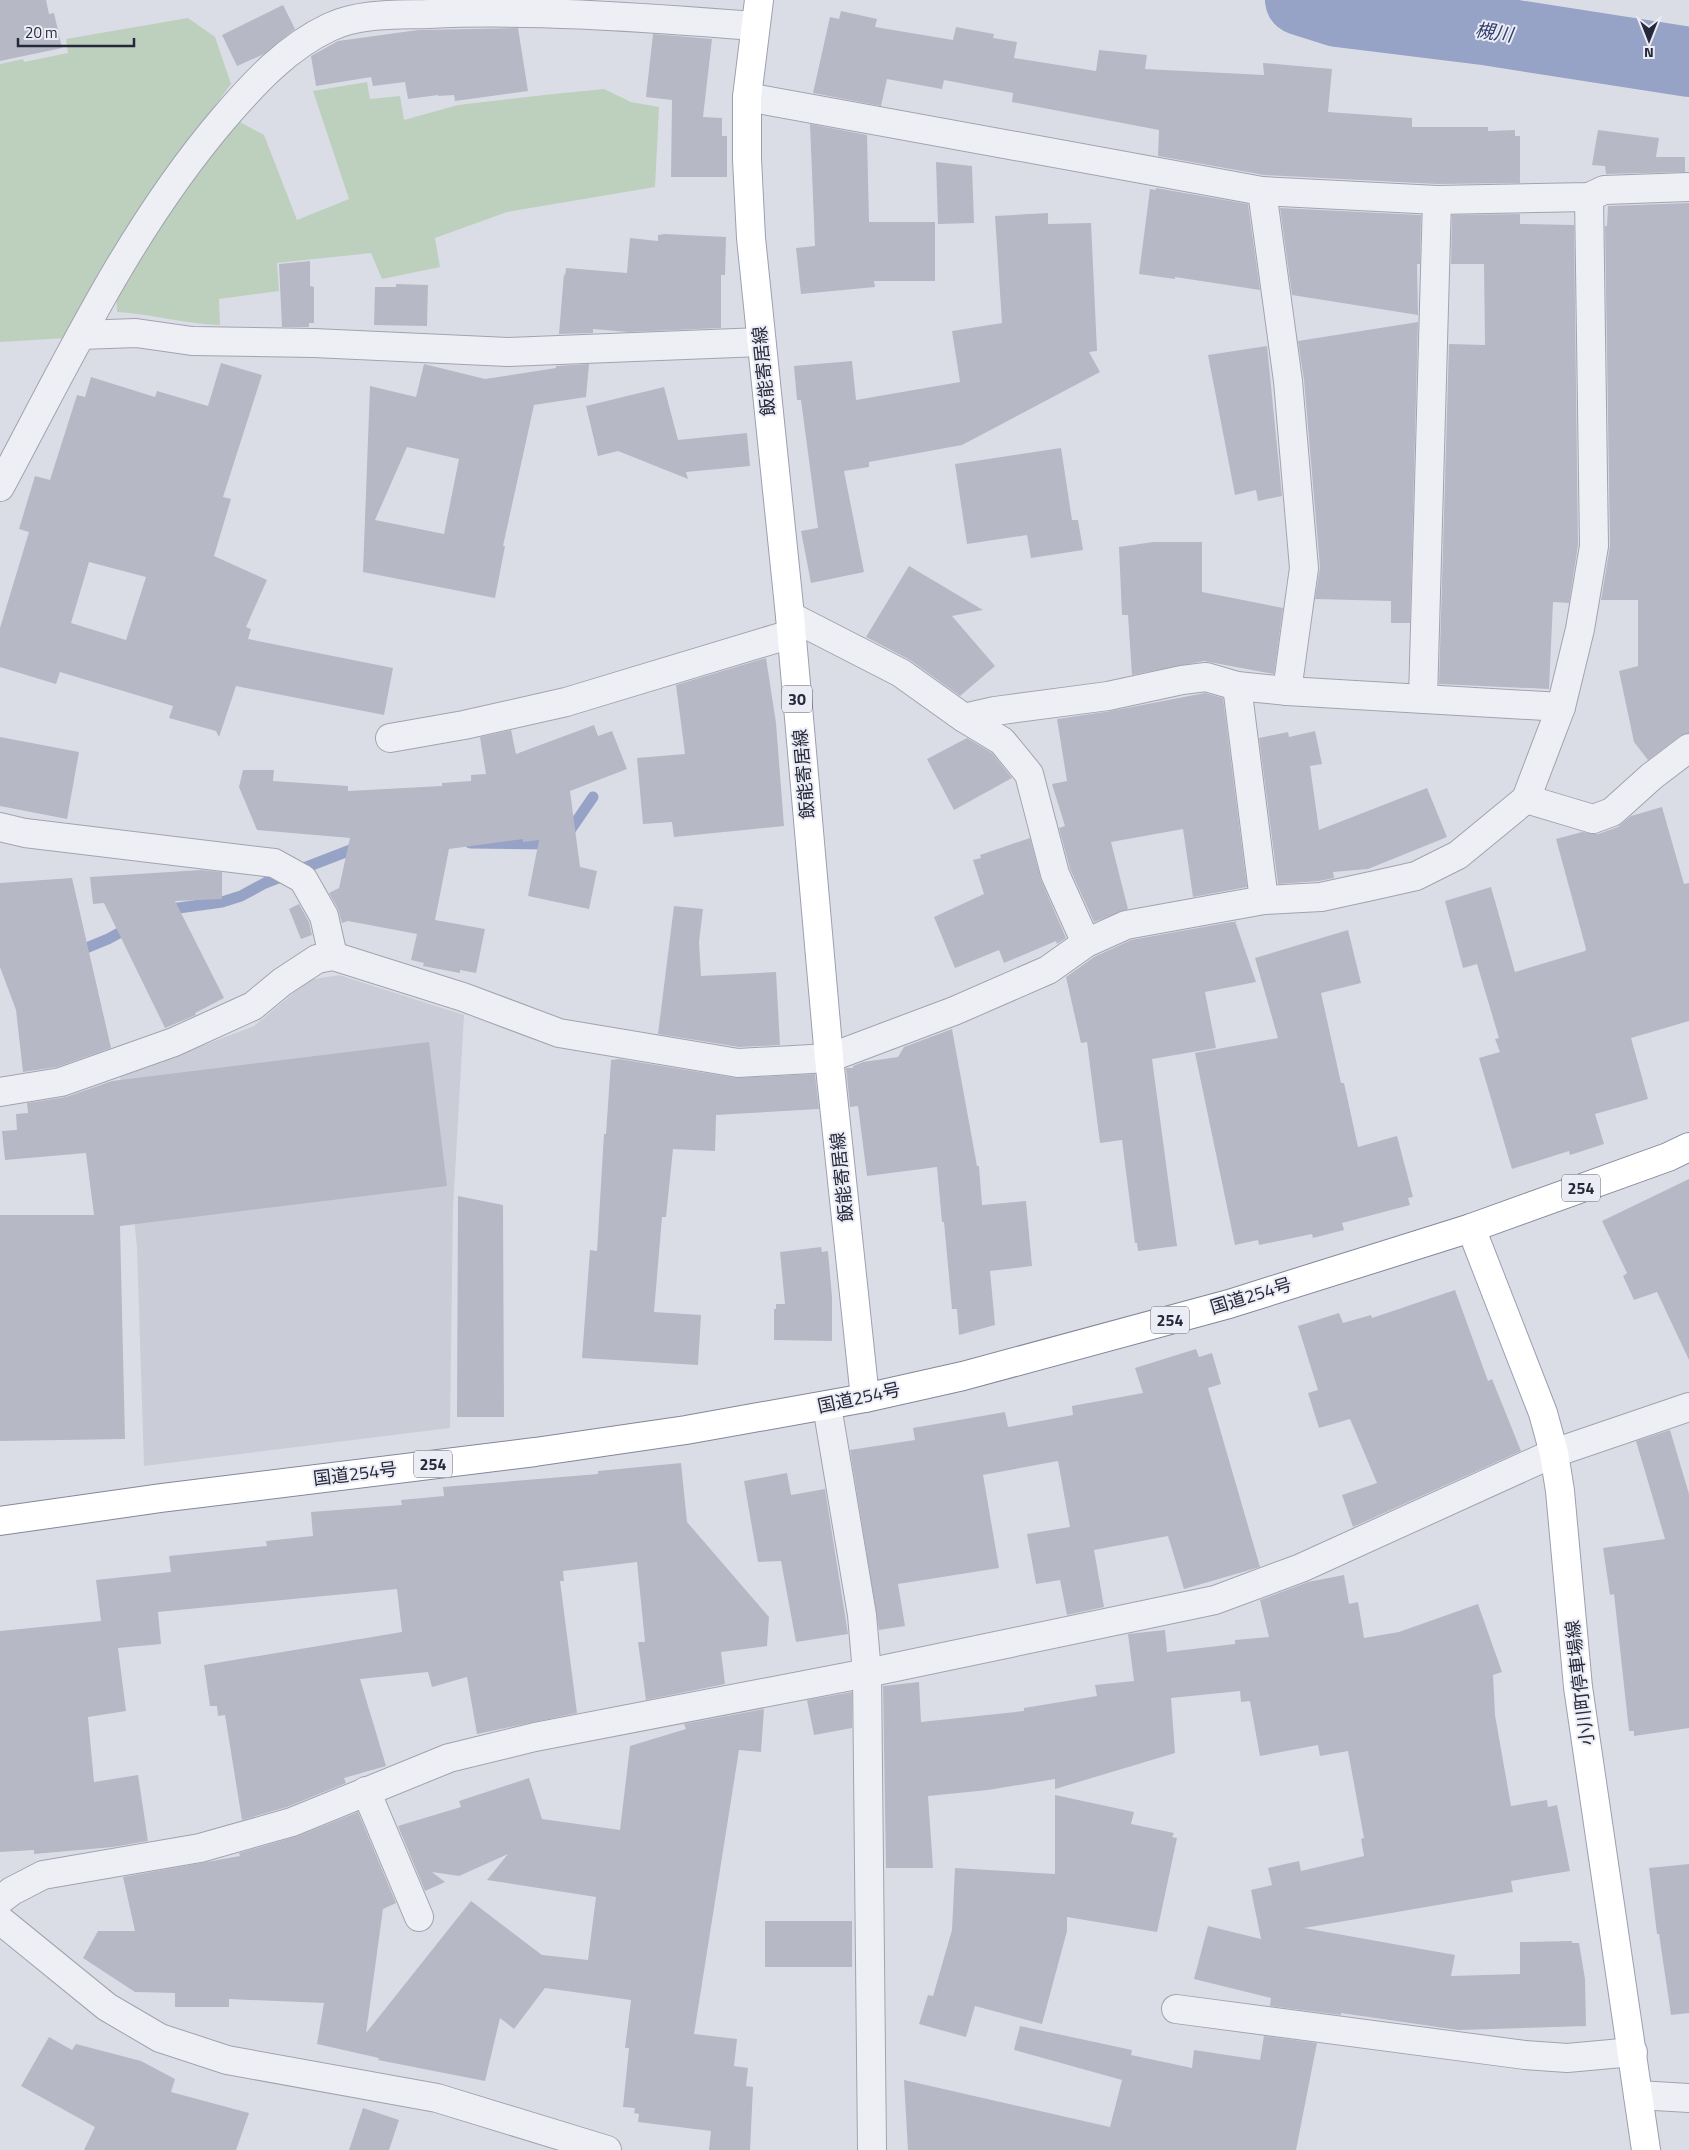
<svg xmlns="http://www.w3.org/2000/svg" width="1689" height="2150" viewBox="0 0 1689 2150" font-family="'Titillium Web','Noto Sans JP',sans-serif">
<rect width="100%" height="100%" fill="#dbdde6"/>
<polygon fill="#caccd7" points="339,975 464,1015 453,1207 450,1428 144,1466 137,1248 120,1077 254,1026 309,980"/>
<g fill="#bdcfbd">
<polygon points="188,18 215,37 231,84 169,168 67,338 0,342 0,64 23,59 24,62 68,53 66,39"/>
<path d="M367 82 370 99 400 96 404 120 458 105 544 95 604 89 631 102 659 107 655 187 507 212 435 238 440 267 382 279 371 253 277 263 279 291 219 299 220 325C185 324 152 314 117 312L116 290 138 254 236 120 264 135 297 220 349 199 313 91Z"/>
</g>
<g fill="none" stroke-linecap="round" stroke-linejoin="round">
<g stroke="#96a2c6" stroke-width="11">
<polyline points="470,843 548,844 569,832 593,797"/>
<polyline points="164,910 222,902 241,896 265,883 361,846"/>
<polyline points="74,953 108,939 132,926"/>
</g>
<polyline stroke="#96a2c6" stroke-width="70" points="1300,0 1338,12 1484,30 1689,62"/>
</g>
<g fill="#b6b8c5" fill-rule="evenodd">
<polygon points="0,0 46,0 49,14 54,13 62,48 0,61"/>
<polygon points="283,5 295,29 264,54 237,66 222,35"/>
<polygon points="841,11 877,19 875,27 953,40 956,27 994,34 993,38 1017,42 1014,58 1096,71 1099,50 1147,55 1145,69 1264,75 1263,63 1332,69 1328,112 1412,118 1412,127 1488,127 1488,131 1515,130 1515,136 1520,136 1520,183 1437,184 1264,175 1158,156 1159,130 1012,102 1013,93 944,80 942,89 887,79 881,106 813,93 830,17 839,19"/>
<polygon points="518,28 528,91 455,101 454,95 438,96 438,95 408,99 405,82 373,86 371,77 316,86 311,56 338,41 418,30"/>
<polygon points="653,34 712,39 703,117 722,118 722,136 727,136 727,177 671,177 672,100 646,97"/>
<polygon points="810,124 867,135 869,222 935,222 935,281 874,281 875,287 801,294 796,248 815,246"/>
<polygon points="1598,130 1659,138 1656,157 1685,157 1685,172 1606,174 1605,166 1592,165"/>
<polygon points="936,162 972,166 974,223 938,224"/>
<polygon points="1156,188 1248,204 1260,290 1175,277 1175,279 1139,274 1150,189 1156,190"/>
<polygon points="1689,203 1689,733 1680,736 1648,760 1634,742 1619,671 1638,666 1638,600 1601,600 1610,546 1605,226 1607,226 1608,206"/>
<polygon points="1280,208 1421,215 1420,264 1417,264 1418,315 1292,295"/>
<polygon points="1048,213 1048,224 1091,223 1097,351 1089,352 1100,372 962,445 869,462 869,467 844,471 864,572 811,583 801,531 818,528 801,400 797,400 794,366 852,361 856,400 960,382 952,331 1002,323 995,216"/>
<polygon points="1520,214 1520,224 1574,225 1578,545 1569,603 1553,602 1549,689 1439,684 1449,344 1485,345 1484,264 1451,264 1452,215"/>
<polygon points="665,234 726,237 725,275 721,275 721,328 628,332 593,329 593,333 559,334 564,273 565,277 566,268 627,273 630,238 658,241 658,235"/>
<polygon points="310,261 310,286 314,287 314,323 309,323 309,327 282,327 279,264"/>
<polygon points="396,284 428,285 427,326 374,325 375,287 396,287"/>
<polygon points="1418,322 1410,623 1391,623 1391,601 1315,599 1320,567 1304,380 1298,341"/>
<polygon points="1267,346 1282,496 1258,501 1256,490 1235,495 1208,355"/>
<path d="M221 363 262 375 223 497 231 499 214 556 267 580 246 627 251 629 248 639 393 668 384 715 236 686 219 737 216 731 169 718 173 706 60 672 56 684 0 667V628L29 532 19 529 35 476 50 480 77 395 85 397 91 377 155 397 157 391 208 406ZM89 562 146 577 126 640 71 623Z"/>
<path d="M424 364 485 379 556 368V366L589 364 586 397 534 405 503 546H505L495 598 363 572 370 386 416 397ZM407 447 459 459 444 534 375 520Z"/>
<polygon points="664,387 678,440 747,433 750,466 686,472 688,479 618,451 598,456 586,406"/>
<polygon points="1061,448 1072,520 1078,520 1083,550 1031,558 1027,535 967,544 955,464"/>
<polygon points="1153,542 1202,542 1202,592 1283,608 1274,674 1204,661 1132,675 1128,615 1122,615 1119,547"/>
<polygon points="909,566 983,610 952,616 995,666 960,696 910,660 866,637"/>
<polygon points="766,658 776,723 784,826 674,837 672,822 643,824 637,758 685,754 676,685"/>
<polygon points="1205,693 1223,698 1247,887 1193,897 1183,829 1111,842 1128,909 1094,922 1070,869 1059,828 1065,826 1052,784 1067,781 1057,719 1111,711"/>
<polygon points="594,725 598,736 612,731 627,769 570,791 580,867 597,871 589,909 528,896 539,840 523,842 523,839 449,849 435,920 485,929 476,973 460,970 460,973 423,966 424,963 411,960 417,934 348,921 342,923 338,909 329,893 339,888 350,838 257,830 239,787 243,770 274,770 273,781 348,786 348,791 442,786 442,783 471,781 471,775 486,774 480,737 511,730 516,754"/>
<polygon points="1315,731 1322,764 1310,766 1319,830 1427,788 1447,837 1368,869 1333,872 1334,878 1319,881 1278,884 1259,738 1288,732 1289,737"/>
<polygon points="0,737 79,752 67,819 0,806"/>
<polygon points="967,738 992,753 1012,778 954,810 927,759"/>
<polygon points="1662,807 1684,884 1689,883 1689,1021 1631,1038 1648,1099 1595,1114 1604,1144 1570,1155 1569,1151 1512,1169 1479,1058 1500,1052 1495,1039 1499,1038 1477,964 1463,968 1445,901 1491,887 1515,972 1585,951 1586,949 1556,839 1582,832 1598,834 1618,827 1631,816"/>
<polygon points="1030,838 1041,880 1066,938 1057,944 1056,941 1004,963 999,950 955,968 934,917 984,894 973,860 981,858 980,855"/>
<polygon points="201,870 222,872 222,899 175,901 224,998 195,1013 196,1015 165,1028 104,903 93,904 90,877"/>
<polygon points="72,878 111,1048 57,1067 23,1072 16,1010 0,967 0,883"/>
<polygon points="299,904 309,922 312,935 301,939 289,909"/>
<polygon points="674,906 703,909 699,942 701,976 776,972 780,1045 739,1047 658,1034"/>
<polygon points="1235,921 1256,982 1205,992 1216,1048 1152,1059 1177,1246 1138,1251 1137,1243 1135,1243 1122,1140 1100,1143 1087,1042 1081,1043 1066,977 1094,957 1131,940 1237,921"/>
<polygon points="1348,930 1361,983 1321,993 1341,1083 1344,1083 1358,1147 1397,1136 1413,1197 1408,1198 1410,1205 1342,1223 1344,1230 1313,1238 1312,1234 1259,1245 1258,1240 1235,1245 1195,1053 1278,1038 1255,958"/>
<polygon points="952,1029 977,1166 979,1166 982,1205 1026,1201 1032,1266 990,1271 995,1325 959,1335 957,1309 952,1309 944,1222 942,1222 937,1167 867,1176 858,1106 850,1107 846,1068 853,1068 853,1066 863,1062 898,1057 904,1047"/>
<polygon points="429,1042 447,1186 120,1226 125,1439 0,1441 0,1215 94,1215 86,1153 5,1160 2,1131 17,1130 16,1114 28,1113 27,1103 66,1097 112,1081"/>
<polygon points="619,1059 736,1078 815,1074 819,1109 716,1115 715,1151 673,1149 666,1217 662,1217 654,1312 701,1315 698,1365 582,1358 590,1250 597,1251 604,1134 606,1134 611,1060"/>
<polygon points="1689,1179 1689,1360 1657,1292 1634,1300 1623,1276 1627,1273 1602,1221"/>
<polygon points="458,1196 503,1205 504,1417 457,1417"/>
<polygon points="821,1247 822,1252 828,1251 832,1297 832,1341 774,1340 774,1309 776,1309 776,1304 785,1304 780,1252"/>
<polygon points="1455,1290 1488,1381 1492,1379 1521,1451 1353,1527 1342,1495 1377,1483 1350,1419 1319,1428 1308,1393 1318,1390 1298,1326 1339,1313 1343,1323 1371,1315 1372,1318"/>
<polygon points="1196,1349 1199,1357 1212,1353 1221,1384 1208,1388 1260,1567 1184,1589 1168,1536 1094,1550 1104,1607 1067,1615 1060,1580 1036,1584 1027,1534 1070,1527 1058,1461 983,1475 999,1568 898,1584 905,1626 879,1630 850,1450 915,1440 913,1428 1005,1412 1008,1427 1073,1415 1072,1406 1143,1393 1135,1368"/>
<polygon points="1670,1430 1689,1494 1689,1728 1634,1736 1634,1731 1629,1731 1614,1594 1610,1595 1603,1548 1665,1539 1636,1441"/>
<polygon points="681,1463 687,1522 769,1617 767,1646 721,1652 725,1684 646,1700 638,1642 645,1642 637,1562 563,1571 564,1581 560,1581 577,1713 477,1734 467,1677 432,1687 428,1672 360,1679 386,1766 344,1778 346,1783 287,1807 242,1820 225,1715 218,1716 217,1706 210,1706 204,1665 402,1632 397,1589 158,1612 161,1644 118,1648 126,1711 88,1717 94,1782 138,1775 148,1841 113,1847 34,1854 34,1850 0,1852 0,1631 101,1621 96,1580 171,1572 169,1556 267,1546 266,1541 313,1536 311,1512 402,1505 401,1500 444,1496 443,1487 598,1474 598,1471"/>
<polygon points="787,1473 791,1495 825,1489 848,1634 796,1642 781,1561 758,1562 744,1481"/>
<polygon points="1344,1575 1349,1604 1358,1602 1364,1638 1399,1632 1478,1604 1502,1672 1493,1675 1495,1715 1511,1806 1547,1800 1548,1807 1557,1805 1570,1871 1511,1881 1513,1892 1304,1928 1455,1955 1451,1976 1520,1974 1520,1942 1572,1941 1572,1943 1579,1943 1585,1979 1586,2026 1458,2030 1341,2013 1341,2015 1270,2006 1271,1998 1194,1979 1208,1926 1261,1939 1251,1890 1272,1885 1268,1868 1299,1861 1301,1871 1364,1856 1361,1839 1364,1838 1348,1751 1320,1756 1318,1745 1260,1756 1250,1701 1241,1702 1240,1691 1171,1698 1175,1753 1055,1789 1055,1779 988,1790 928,1796 933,1868 886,1868 883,1686 919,1682 921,1722 1024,1711 1024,1708 1097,1696 1095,1685 1134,1681 1128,1634 1165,1630 1167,1652 1235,1644 1235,1640 1269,1637 1260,1600 1308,1582"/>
<polygon points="852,1692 852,1728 814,1735 807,1700"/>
<polygon points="764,1709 761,1752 739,1750 694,2034 737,2039 734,2066 748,2068 746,2086 753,2087 750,2150 709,2150 711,2131 638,2122 639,2114 634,2113 635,2108 623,2107 629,2048 625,2048 631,2000 545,1988 514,2029 500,2018 485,2081 378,2060 379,2058 317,2044 324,2003 229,1999 229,2007 175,2007 175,1993 135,1992 83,1958 98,1931 135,1931 123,1877 240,1856 239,1853 298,1836 358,1812 396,1903 383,1909 366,2033 471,1901 542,1955 588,1960 596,1897 487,1880 508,1854 459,1876 432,1872 445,1882 425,1891 398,1826 461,1807 459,1801 529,1778 542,1819 620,1830 630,1746 686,1729 684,1724"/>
<polygon points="1055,1795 1134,1812 1131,1824 1174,1833 1172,1837 1177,1838 1157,1932 1067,1917 1067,1931 1042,2024 975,2006 966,2037 919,2024 928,1995 933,1996 952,1930 955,1868 1055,1874"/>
<polygon points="1689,1864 1689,2013 1671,2015 1659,1934 1657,1934 1649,1868"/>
<rect x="765" y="1921" width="87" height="46"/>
<polygon points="1020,2026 1132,2050 1131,2055 1192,2068 1194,2050 1260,2060 1264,2036 1317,2043 1296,2150 908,2150 904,2080 1110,2127 1122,2080 1014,2050"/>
<polygon points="49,2037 72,2050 76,2044 141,2061 175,2079 171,2092 249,2113 236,2150 84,2150 95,2127 21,2086"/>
<polygon points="363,2108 399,2120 389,2150 349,2150"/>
</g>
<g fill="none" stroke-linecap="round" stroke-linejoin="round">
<defs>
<g id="minor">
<polyline points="747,97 1262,191 1437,200 1589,197 1604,190 1689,187"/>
<polyline points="1262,191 1288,381 1304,568 1287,691"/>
<polyline points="81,335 136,333 192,341 314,343 508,352 761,342"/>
<path d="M0 487C68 360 130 228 224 118 254 83 287 47 330 27 360 13 396 15 429 14 539 9 646 18 755 26"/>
<polyline points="790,616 901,673 964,718 1002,741 1029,774 1055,874 1086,943"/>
<polyline points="1237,686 1264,900"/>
<polyline points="1423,699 1437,200"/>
<polyline points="964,718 995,711 1108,696 1182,680 1206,677 1237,686 1287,691 1561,707"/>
<polyline points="390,738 464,725 566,702 791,634"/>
<polyline points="1526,799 1593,819 1612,812 1652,776 1689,748"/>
<polyline points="0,827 25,833 274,863 303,879 324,916 333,956"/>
<polyline points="0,1092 61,1082 174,1042 253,1006 282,982 317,959 333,956 463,997 559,1033 738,1063 829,1058 954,1011 1048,970 1086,943 1126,925 1264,900 1321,897 1376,885 1416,876 1458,855 1526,799 1561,707 1580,629 1594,546 1589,197"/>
<polyline points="827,1406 862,1615 867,1673 872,2150"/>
<polyline points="366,1791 419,1917"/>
<polyline points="0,1900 12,1891 43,1875 200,1848 292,1822 449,1758 535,1737 867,1673 1215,1600 1301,1568 1554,1453 1689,1407"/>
<polyline points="0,1920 107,2007 160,2038 227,2060 437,2098 607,2150"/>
<polyline points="1176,2009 1525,2055 1567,2058 1633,2052"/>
<polyline points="1638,2095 1689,2098"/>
</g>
<g id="major">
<polyline points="759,0 747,97 747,159 751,238 790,616 829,1058 865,1398"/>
<polyline points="1471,1228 1543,1413 1554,1453 1560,1491 1578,1687 1646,2150"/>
</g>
<polyline id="highway" points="0,1521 161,1498 535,1452 686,1430 865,1398 963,1376 1229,1304 1471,1228 1668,1157 1689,1147"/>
</defs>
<use href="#minor" stroke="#a1a3af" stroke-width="30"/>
<use href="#major" stroke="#9b9fb1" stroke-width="30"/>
<use href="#highway" stroke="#83879c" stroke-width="30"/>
<use href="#minor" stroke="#eeeff4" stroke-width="28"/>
<use href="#major" stroke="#fff" stroke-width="28"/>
<use href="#highway" stroke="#fff" stroke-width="28"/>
</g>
<g text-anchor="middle" stroke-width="4" stroke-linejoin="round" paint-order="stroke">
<g fill="#ebecf4" stroke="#616472" stroke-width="1">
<rect x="782" y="685.5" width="30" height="27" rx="4"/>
<rect x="1562" y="1174.5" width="38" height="27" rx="4"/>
<rect x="1151" y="1306.5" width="38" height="27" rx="4"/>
<rect x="414" y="1450.5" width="38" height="27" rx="4"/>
</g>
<g font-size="16" font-weight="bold" fill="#26293b">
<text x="797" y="705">30</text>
<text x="1581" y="1194">254</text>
<text x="1170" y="1326">254</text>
<text x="433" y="1470">254</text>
</g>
<g font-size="18" fill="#26293b" stroke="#ebecf4">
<text transform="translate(764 371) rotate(-96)" y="6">飯能寄居線</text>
<text transform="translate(804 774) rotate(-95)" y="6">飯能寄居線</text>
<text transform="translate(842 1177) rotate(-96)" y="6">飯能寄居線</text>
<text transform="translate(1251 1296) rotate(-17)" y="6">国道254号</text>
<text transform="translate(859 1398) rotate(-12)" y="6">国道254号</text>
<text transform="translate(355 1474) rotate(-7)" y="6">国道254号</text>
<text transform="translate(1580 1683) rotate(-97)" y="6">小川町停車場線</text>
</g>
<g font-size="19" font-style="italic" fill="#313e6e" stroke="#ebecf4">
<text transform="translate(1494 32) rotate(8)" y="7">槻川</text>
</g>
</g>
<g transform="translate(1649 40) rotate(180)" stroke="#ebecf4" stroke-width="4" paint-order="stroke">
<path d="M0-4L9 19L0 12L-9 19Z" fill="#26293b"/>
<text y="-8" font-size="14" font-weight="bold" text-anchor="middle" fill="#26293b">N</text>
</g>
<path d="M18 38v8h116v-8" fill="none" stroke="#26293b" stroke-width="2.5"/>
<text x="25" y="38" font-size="15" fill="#26293b" stroke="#ebecf4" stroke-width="4" paint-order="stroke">20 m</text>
</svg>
